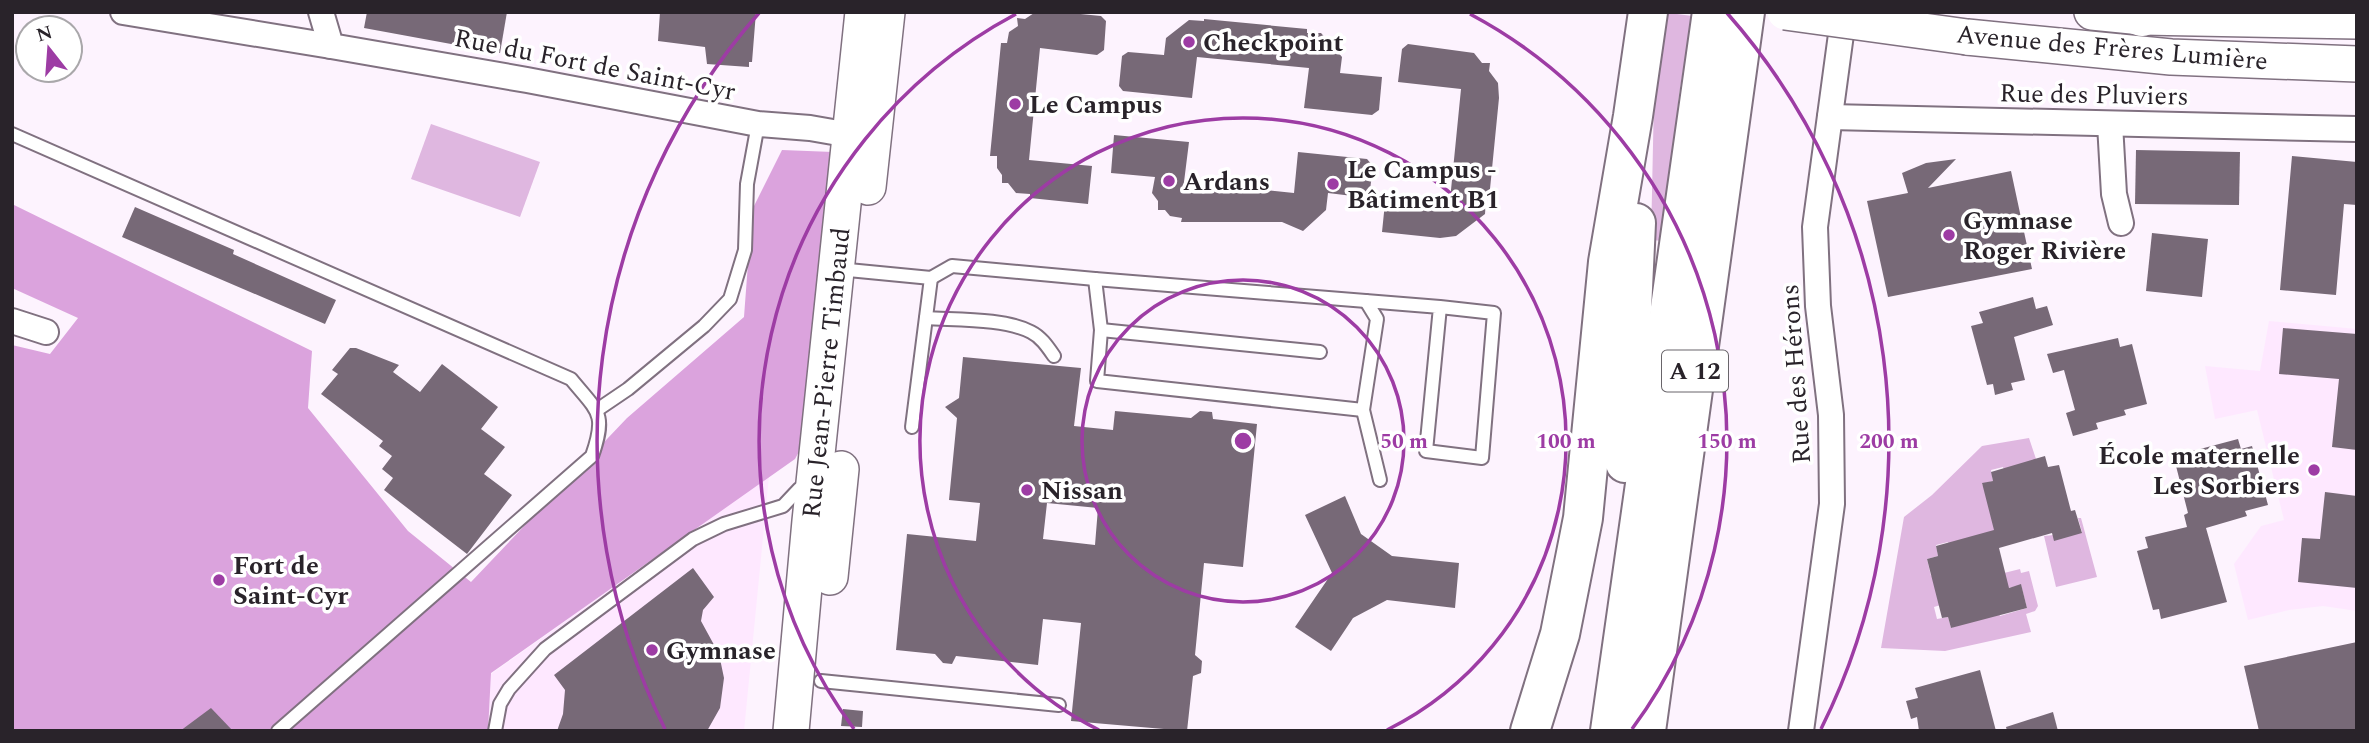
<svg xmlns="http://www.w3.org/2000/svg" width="2369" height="743" viewBox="0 0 2369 743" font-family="Spectral,serif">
<rect width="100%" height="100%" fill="#fdf3fe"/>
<g fill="#fee8ff">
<polygon points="2269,321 2357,329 2357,611 2323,606 2289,610 2248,620 2234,564 2261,526 2284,520 2257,410 2215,419 2205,366 2260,371"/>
<polygon points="769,476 744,731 488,731 491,674"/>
</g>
<g fill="#dfb7e0">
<polygon points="1662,12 1692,16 1679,95 1663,241 1651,240 1654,97"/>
<polygon points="431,124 540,162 520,217 411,179"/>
<polygon points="2029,438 2036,459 2008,483 2003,467 1991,470 1993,481 1982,484 2006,527 1953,558 1948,542 1936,545 1938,556 1927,559 1931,576 1938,575 1950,602 1934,607 1937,619 1948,617 1951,628 1997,609 2000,616 2027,608 2021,585 2004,589 2000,574 2020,569 2021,573 2029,571 2038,606 2035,611 2026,614 2031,632 1945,651 1881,648 1904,517 1932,495 1982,446"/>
<polygon points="2078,518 2081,518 2097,577 2056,587 2044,536 2082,532"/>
</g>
<polygon fill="#dba3dd" points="782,150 833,152 802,446 795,459 491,673 488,731 12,731 12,345 50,354 78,318 12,288 12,204 312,351 308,408 408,531 471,582 627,418 744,317 752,210"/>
<g fill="#776977" fill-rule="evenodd">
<polygon points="367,12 507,12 500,53 364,28"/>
<polygon points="660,12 756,12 752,62 749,62 749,67 707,64 705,47 658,41"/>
<polygon points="1060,12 1101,16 1106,21 1104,50 1097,55 1040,48 1029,160 1092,166 1088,204 1030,198 1030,194 1016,193 1008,183 1002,183 1002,175 997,168 997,156 990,156 1001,43 1007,43 1009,32 1018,26 1017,18 1025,19 1034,13"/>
<polygon points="1204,19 1307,29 1307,33 1321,33 1328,41 1336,42 1336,50 1342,57 1340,73 1382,77 1379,110 1372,115 1304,108 1309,68 1197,57 1192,98 1123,91 1119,86 1122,56 1128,52 1164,55 1166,38 1189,20 1204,21"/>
<polygon points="1408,44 1474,53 1482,63 1490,63 1489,71 1498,83 1499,98 1489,199 1486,198 1485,214 1456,236 1440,238 1382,232 1386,193 1450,200 1461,89 1398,82 1402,49"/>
<polygon points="1114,135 1189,142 1184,182 1294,193 1298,152 1367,159 1373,166 1369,198 1328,193 1326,210 1303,231 1282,222 1181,222 1182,218 1170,216 1165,210 1158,210 1158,201 1152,193 1155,177 1111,173"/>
<polygon points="2136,150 2240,152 2239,205 2135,204"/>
<polygon points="2292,156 2357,162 2357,205 2344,204 2336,295 2280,290"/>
<polygon points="1956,159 1928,188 2011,171 2032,269 1888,297 1867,201 1908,193 1902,173 1926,163"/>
<polygon points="135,207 234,250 233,254 336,300 325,324 122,237"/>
<polygon points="2152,233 2208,239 2202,297 2146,291"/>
<polygon points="2033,297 2036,309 2047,306 2053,325 2014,337 2025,380 2011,383 2013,390 1995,395 1993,384 1987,385 1971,326 1983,323 1979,312"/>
<polygon points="2283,328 2357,334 2357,450 2332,447 2339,379 2279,374"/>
<polygon points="2118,338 2120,347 2132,344 2147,404 2124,410 2126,415 2096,423 2098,429 2073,436 2066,413 2075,410 2064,370 2053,373 2047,354"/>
<polygon points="350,348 356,348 399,365 393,372 420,392 442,364 498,407 481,429 505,447 484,474 512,495 467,554 384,490 393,478 382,469 392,456 379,446 383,441 321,394 338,374 332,370"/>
<path d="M963 357 1081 368 1074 426 1113 430 1115 411 1191 418 1200 411 1212 412 1213 419 1257 424 1243 567 1204 563 1195 655 1202 661 1201 673 1193 676 1187 731 1071 721 1081 623 1043 619 1038 665 956 656 952 664 943 663 935 654 896 650 907 534 976 541 980 503 949 500 957 418 945 407 959 398ZM1047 503 1098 508 1095 545 1043 539Z"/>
<polygon points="2238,439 2241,449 2252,446 2268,505 2245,511 2247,516 2206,528 2227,602 2161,619 2159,609 2153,610 2137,551 2148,548 2145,537 2187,527 2184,515 2188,513 2176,466 2187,463 2185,453"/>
<polygon points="2045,456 2048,467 2059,465 2071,511 2075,510 2082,533 2054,541 2052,533 1999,548 2009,588 2021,584 2027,608 1951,628 1948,617 1942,618 1927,559 1938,556 1936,546 1994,530 1982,483 1993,481 1991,472"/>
<polygon points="2325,492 2357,496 2357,588 2298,582 2302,538 2320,539"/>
<polygon points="1345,496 1361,534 1392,556 1459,563 1455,608 1387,600 1353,618 1331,651 1295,627 1332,573 1305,515"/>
<polygon points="693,568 714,597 703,610 701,621 719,654 724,678 720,708 707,731 557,731 563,714 565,690 554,675"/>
<polygon points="2357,642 2357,731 2259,731 2244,666"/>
<polygon points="1980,670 1996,731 1919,731 1917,717 1911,719 1906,701 1918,698 1915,688"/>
<polygon points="211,708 233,731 180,731"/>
<polygon points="843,709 863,711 862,727 841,726"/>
<polygon points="2053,712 2058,731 2007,731 2006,727"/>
</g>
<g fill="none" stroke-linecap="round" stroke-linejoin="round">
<defs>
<g id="service">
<path d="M12 134 571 379C598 412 607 413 592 456L278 731"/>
<polyline points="838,269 931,278 912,427"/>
<polyline points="931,278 952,266 1095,279 1440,307 1494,313 1482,458 1426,451 1440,307"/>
<polyline points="1095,279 1101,330 1097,381 1363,410"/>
<polyline points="1366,301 1377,319 1363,410 1380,480"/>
<path d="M926 318C957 320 1004 318 1031 332 1041 337 1047 346 1054 356"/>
<polyline points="1101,330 1320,352"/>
<polyline points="597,410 628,389 704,326 730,299 745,250 747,184 758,124"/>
<polyline points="821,681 1059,705"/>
<polyline points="495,731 500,704 509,689 545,649 693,539 724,524 783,506 799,489 807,488"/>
</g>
<g id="minor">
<polyline points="123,12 331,46"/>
<polyline points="321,12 331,46 527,80 758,124 810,128 850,135"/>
<polyline points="1830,117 2357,129"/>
<polyline points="2110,124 2114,194 2121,223"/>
<polyline points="12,321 46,332"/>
<polyline points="1801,731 1832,504 1831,415 1818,306 1815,227 1844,12"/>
</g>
<g id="secondary">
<polyline points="2092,12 2142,17 2357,21"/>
<polyline points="1967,37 2171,57 2357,64"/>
<polyline points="868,187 887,12"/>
<polyline points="830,577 841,469"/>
<path id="s1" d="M791 731 810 521 863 12"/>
</g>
<g id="motorway">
<polyline points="2128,12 2142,17"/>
<polyline points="1625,463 1636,223"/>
<polyline points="1530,731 1560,634 1583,518 1608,262 1633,116 1648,12"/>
<polyline points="1610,731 1712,12"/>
<polyline points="1646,731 1745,12"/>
</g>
</defs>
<use href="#service" stroke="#807180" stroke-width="16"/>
<use href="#minor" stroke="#807180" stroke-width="28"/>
<use href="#secondary" stroke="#807180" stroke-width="38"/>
<use href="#motorway" stroke="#807180" stroke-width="42"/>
<use href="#service" stroke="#fff" stroke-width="12"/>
<use href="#minor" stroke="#fff" stroke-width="24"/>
<use href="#secondary" stroke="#fff" stroke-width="35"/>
<use href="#motorway" stroke="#fff" stroke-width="38"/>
<defs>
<polyline id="secondary-bridge" points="1785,12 1967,37"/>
</defs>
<use href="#secondary-bridge" stroke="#807180" stroke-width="38" stroke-linecap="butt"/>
<use href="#secondary-bridge" stroke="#fff" stroke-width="35"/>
</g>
<g fill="none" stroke="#9d3ca4" stroke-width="3.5">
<circle cx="1243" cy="441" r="161"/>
<path d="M1099 730A323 323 0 1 1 1387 730"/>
<path d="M854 729A484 484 0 0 1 1016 14M1470 14A484 484 0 0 1 1632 729"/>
<path d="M665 729A646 646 0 0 1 759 13M1727 13A646 646 0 0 1 1821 729"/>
</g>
<g fill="#9d3ca4" stroke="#fff" stroke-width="2.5">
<circle cx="1189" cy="42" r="7"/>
<circle cx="1015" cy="104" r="7"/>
<circle cx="1169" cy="181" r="7"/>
<circle cx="1333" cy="184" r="7"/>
<circle cx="1949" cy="235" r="7"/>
<circle cx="2314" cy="470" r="7"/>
<circle cx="1027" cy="490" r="7"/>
<circle cx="219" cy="580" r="7"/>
<circle cx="652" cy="650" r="7"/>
</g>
<g text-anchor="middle" stroke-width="7" stroke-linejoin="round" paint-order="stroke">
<rect fill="#fff" stroke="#69656a" stroke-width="2" x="1662" y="350.5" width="66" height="41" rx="5"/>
<g font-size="24" font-weight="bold" fill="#29232a">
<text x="1695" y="379">A 12</text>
</g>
<g font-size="26" font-weight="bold" fill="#29232a" stroke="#fff" text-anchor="start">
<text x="1203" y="51">Checkpoint</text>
<text x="1029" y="113">Le Campus</text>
<text x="1347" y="178">Le Campus -<tspan x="1347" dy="30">Bâtiment B1</tspan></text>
<text x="1183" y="190">Ardans</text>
<text x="1963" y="229">Gymnase<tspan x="1963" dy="30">Roger Rivière</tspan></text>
<text x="2300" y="464" text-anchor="end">École maternelle<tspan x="2300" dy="30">Les Sorbiers</tspan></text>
<text x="1041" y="499">Nissan</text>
<text x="233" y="574">Fort de<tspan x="233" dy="30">Saint-Cyr</tspan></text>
<text x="666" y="659">Gymnase</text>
</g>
<g font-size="26" fill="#29232a" stroke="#fff">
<text transform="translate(2112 47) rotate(5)" y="9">Avenue des Frères Lumière</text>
<text transform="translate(595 64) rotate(11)" y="9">Rue du Fort de Saint-Cyr</text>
<text transform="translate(2094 94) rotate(1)" y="9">Rue des Pluviers</text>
<text dy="9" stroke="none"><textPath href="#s1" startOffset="360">Rue Jean-Pierre Timbaud</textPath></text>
<text transform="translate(1795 374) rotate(-94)" y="9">Rue des Hérons</text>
</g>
</g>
<circle cx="1243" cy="441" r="10" fill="#9d3ca4" stroke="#fff" stroke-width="3.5"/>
<g font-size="21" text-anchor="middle" font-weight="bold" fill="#9d3ca4" stroke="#fff" stroke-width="7" stroke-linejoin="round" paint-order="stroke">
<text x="1404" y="448">50 m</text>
<text x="1566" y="448">100 m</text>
<text x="1727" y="448">150 m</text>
<text x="1889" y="448">200 m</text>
</g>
<rect width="2369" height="743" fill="none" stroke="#29232a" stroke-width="28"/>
<g transform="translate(49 49) rotate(343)"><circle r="33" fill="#ffffff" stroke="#a9a7aa" stroke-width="2"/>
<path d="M0-5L12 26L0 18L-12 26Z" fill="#9d3ca4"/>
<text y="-10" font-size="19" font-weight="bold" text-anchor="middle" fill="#29232a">N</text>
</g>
</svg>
